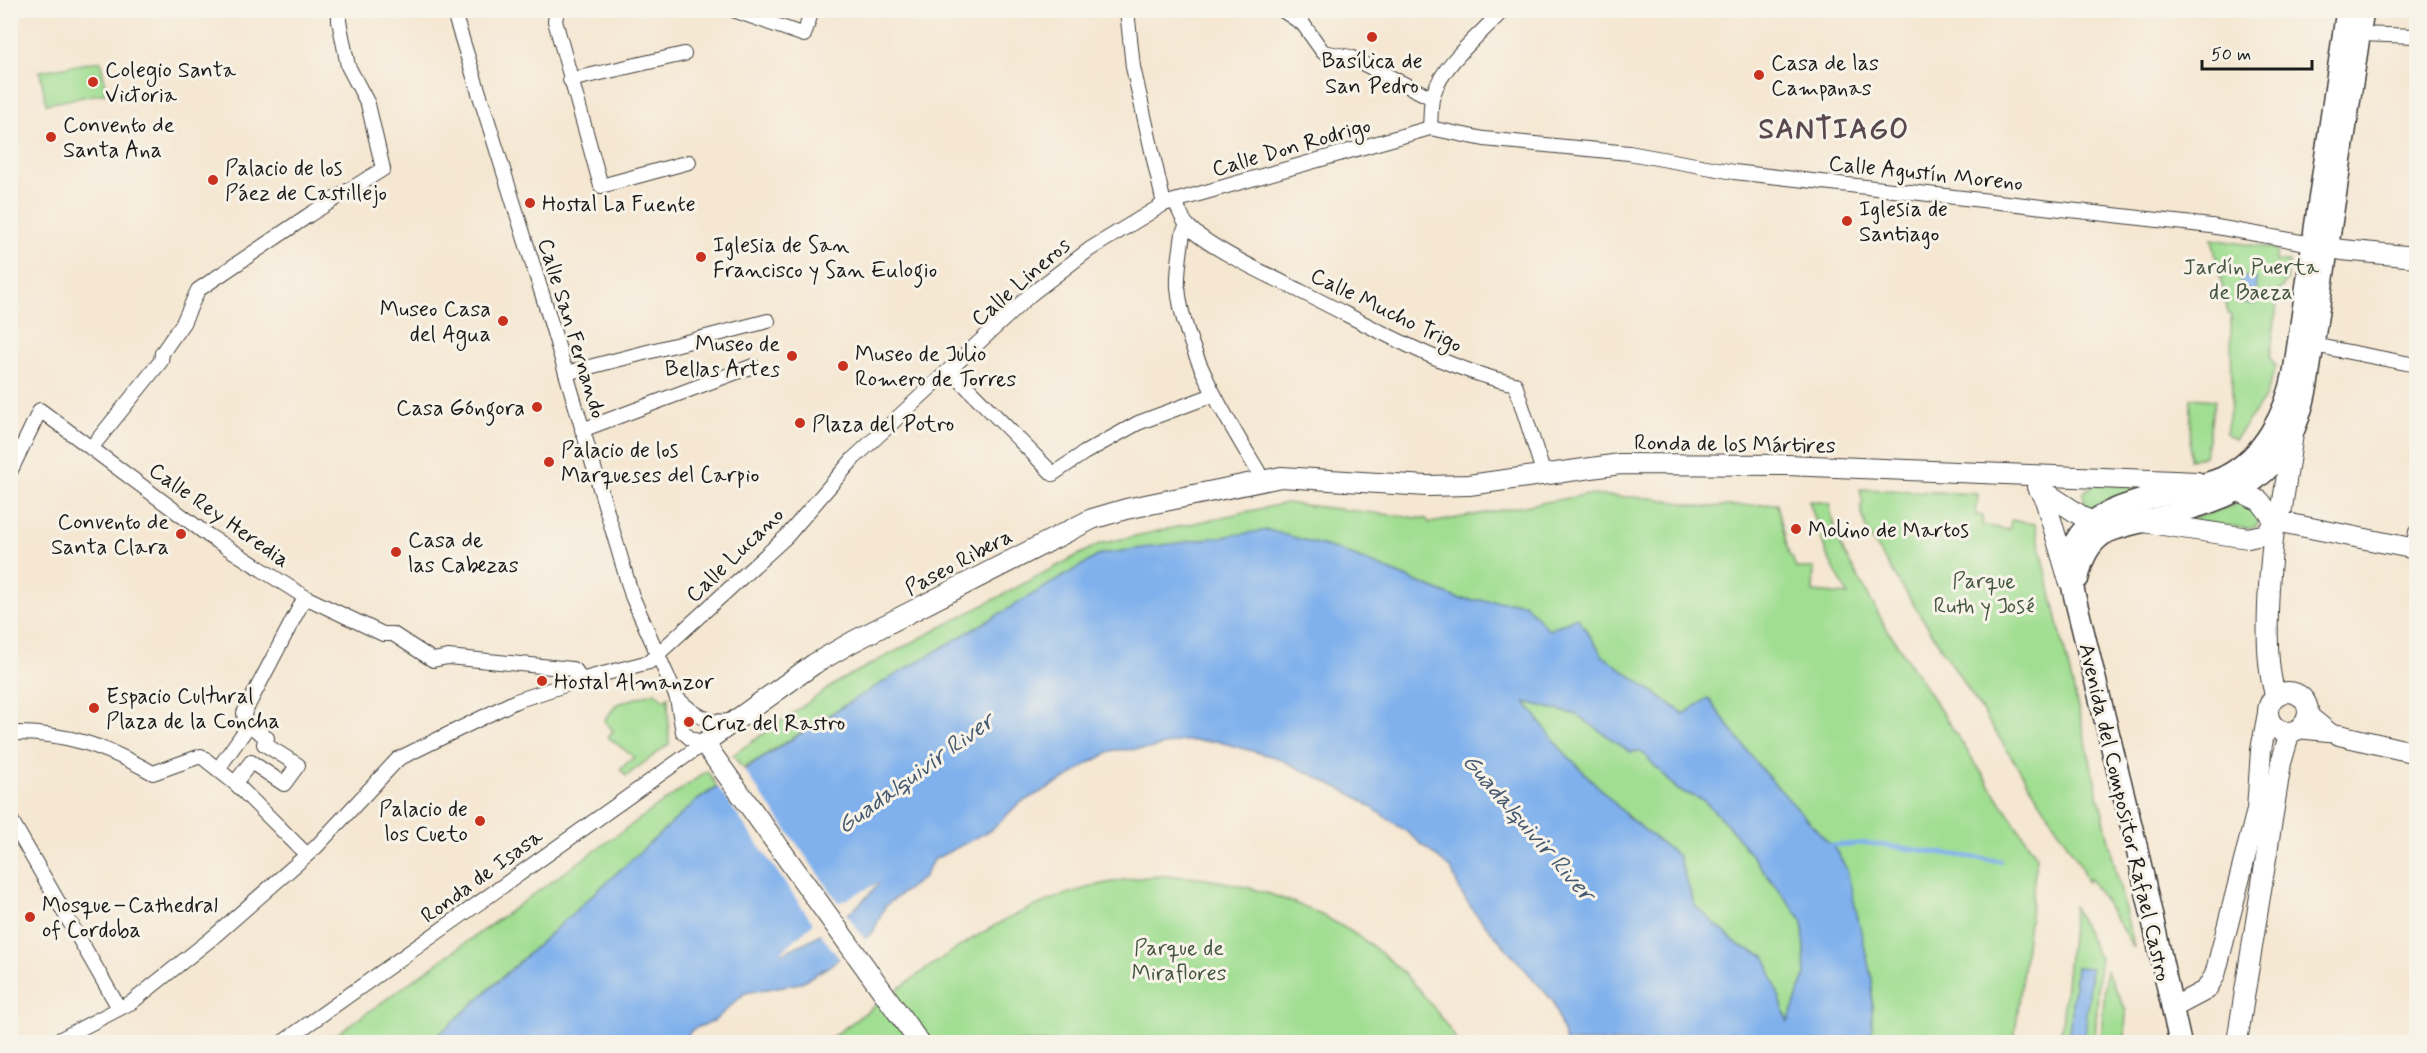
<svg xmlns="http://www.w3.org/2000/svg" width="2427" height="1053" viewBox="0 0 2427 1053" font-family="Mynerve,sans-serif">
<rect width="100%" height="100%" fill="#f7f3e8"/>
<filter id="ink" filterUnits="userSpaceOnUse"><feTurbulence type="fractalNoise" baseFrequency=".0167" numOctaves="2"/><feDisplacementMap in="SourceGraphic" scale="12" xChannelSelector="R" yChannelSelector="G"/><feConvolveMatrix kernelMatrix="1 2 1 2 8 2 1 2 1" color-interpolation-filters="sRGB"/></filter>
<filter id="wash" filterUnits="userSpaceOnUse"><feTurbulence type="fractalNoise" baseFrequency=".008" numOctaves="4" result="noise"/><feDisplacementMap in="SourceGraphic" scale="24" xChannelSelector="R" yChannelSelector="G"/><feGaussianBlur stdDeviation="1.35" result="paint"/><feColorMatrix in="noise" values="0 0 0 0 0 0 0 0 0 0 0 0 0 0 0 0 0 1.4 0 .05"/><feComposite in="paint" operator="in"/></filter>
<g filter="url(#wash)">
<rect width="100%" height="100%" fill="#f5e7d2"/>
<g fill="#a0de92" stroke="#5e7d57" stroke-width="1.5">
<polygon points="101,61 106,93 46,104 40,71"/>
<polygon points="2212,239 2277,249 2276,261 2289,262 2287,281 2279,290 2270,358 2276,366 2264,400 2234,440 2226,433 2232,401 2231,316 2228,313"/>
<polygon points="2191,398 2215,400 2205,456 2190,460"/>
<polygon points="2093,484 2160,488 2093,507 2086,507 2083,493"/>
<polygon points="1860,489 1978,494 1976,515 1983,516 1982,525 2009,530 2011,520 2035,524 2134,948 2089,877 2087,882 2079,862 1867,532 1860,506 1863,504"/>
<polygon points="1585,495 1653,498 1706,507 1777,504 1789,555 1792,557 1796,568 1814,568 1813,592 1848,595 1827,555 1809,501 1829,503 1837,540 1887,629 2037,857 2014,1042 1872,1042 1872,980 1837,852 1761,769 1708,698 1685,714 1603,656 1577,617 1549,630 1524,603 1459,599 1339,550 1268,530 853,700 743,769 733,755 839,681 1099,544 1286,503 1426,519 1430,523"/>
<polygon points="2242,502 2256,508 2259,517 2257,526 2248,529 2189,520"/>
<polygon points="655,692 664,700 668,697 669,744 626,776 620,769 634,757 608,737 613,730 604,721 617,704"/>
<polygon points="1524,701 1577,715 1630,751 1641,751 1678,790 1703,800 1727,824 1803,921 1805,976 1788,1023 1765,956 1740,946 1695,906 1678,856 1629,818 1560,748"/>
<polygon points="707,771 717,786 696,801 431,1042 326,1042"/>
<path d="M1165 876C1239 877 1323 906 1381 953 1411 977 1437 1010 1458 1042H1164L1155 1040 1112 1042H825C933 966 1025 881 1165 876Z"/>
<polygon points="2074,907 2100,959 2095,1038 2084,1036 2091,969 2076,967 2069,1035 2061,1034"/>
<polygon points="2106,971 2126,1010 2125,1042 2101,1038"/>
</g>
<g fill="#80b1ec" stroke="#4e6684" stroke-width="1.5" fill-rule="evenodd">
<polygon points="2240,277 2256,278 2255,304 2239,303"/>
<path d="M1268 530 1339 550 1459 599 1524 603 1549 630 1577 617 1603 656 1684 714 1708 698 1761 769 1837 852 1847 870 1872 980V1042H1566L1553 1001 1476 914 1461 893 1451 869 1407 832 1355 796 1278 758 1216 741H1181L1149 749 1114 750 1089 763 1067 778 1018 804 993 829 933 860 924 877 885 906 873 932 828 967 800 983 745 993 714 1021 693 1029 681 1042H431L696 801 853 700 1101 554ZM1525 702 1577 715 1630 752 1641 751 1678 790 1703 800 1727 824 1803 921 1805 976 1788 1022 1765 956 1740 946 1695 906 1678 856 1629 818 1560 748ZM879 883C855 913 817 940 781 953L825 913Z"/>
<polygon points="2076,967 2091,968 2085,1036 2117,1040 2116,1042 2068,1042"/>
</g>
<path fill="#f5e7d2" fill-rule="evenodd" d="M741 766 839 903 880 882 847 914 866 941 841 961 820 933 779 954 813 923 715 783ZM867 892 833 922 794 944 827 915Z"/>
<g fill="none" stroke-linecap="round" stroke-linejoin="round">
<polyline stroke="#80b1ec" stroke-width="4.5" points="1825,846 1867,843 2000,861"/>
</g>
</g>
<g filter="url(#ink)">
<g fill="none" stroke-linecap="round" stroke-linejoin="round">
<defs>
<g id="street">
<polyline points="453,10 549,316 632,596 677,698 683,732 691,739 704,743"/>
<polyline points="557,10 555,21 601,186 689,162"/>
<polyline points="733,10 804,35 812,10"/>
<polyline points="1127,10 1133,67 1164,204"/>
<polyline points="1282,10 1303,24 1323,52 1350,57 1432,98"/>
<polyline points="2359,34 2416,36"/>
<polyline points="570,80 684,54"/>
<path d="M1430 128C1431 117 1430 105 1433 95 1444 62 1480 35 1503 10"/>
<path d="M1175 202C1179 209 1182 220 1188 226 1208 248 1273 277 1302 292 1371 326 1439 367 1515 384L1544 475"/>
<path d="M1187 225 1183 233C1181 250 1177 270 1178 287 1183 348 1227 420 1258 471L1260 479"/>
<polyline points="2313,345 2416,365"/>
<polyline points="951,371 1053,474 1084,453 1138,423 1213,395"/>
<polyline points="566,373 768,321"/>
<polyline points="582,430 753,366"/>
<polyline points="91,448 161,361 162,353 183,323 198,290 309,215 383,169 368,104 348,66 339,21 339,10"/>
<polyline points="10,472 40,410 209,536 305,597 383,634 393,634 433,660 448,657 572,669 576,671 580,680"/>
<polyline points="2413,548 2416,532"/>
<path d="M677 698C693 714 710 726 733 720"/>
<polyline points="2308,712 2334,733"/>
<polyline points="2296,731 2339,735"/>
<path d="M10 733C66 732 105 746 153 773L201 756 236 784 307 855"/>
<polyline points="218,769 249,725"/>
<polyline points="235,783 251,762 284,784 298,765 264,744 267,738 245,722 244,713 305,597"/>
<polyline points="10,818 119,1008"/>
<polyline points="55,1042 132,1002 211,939 316,847 398,759 516,701 580,680 649,662 787,536 854,458 1030,295 1090,249 1164,204 1430,128 1484,139 1629,153 1734,172 2211,226 2312,244"/>
<polyline points="283,1042 704,743"/>
</g>
<g id="secondary">
<polyline points="2312,244 2342,250 2416,257"/>
<polyline points="2226,485 2260,501 2275,521"/>
<polyline points="2037,487 2103,530"/>
<polyline points="2038,487 2044,496 2069,581"/>
<path d="M2275 521C2270 564 2261 658 2276 696"/>
<polyline points="2275,521 2416,549"/>
<polyline points="2143,522 2248,538 2267,534 2282,508 2293,434"/>
<circle cx="2288" cy="712" r="20"/>
<polyline points="2339,735 2416,753"/>
<polyline points="2172,1008 2206,990 2215,975 2257,810 2261,750 2268,713"/>
<polyline points="919,1042 704,743 814,664 854,641 1092,519 1126,509 1281,477 1427,486 1469,485 1620,464 1787,465 2197,482"/>
<polyline points="2237,1042 2281,763 2290,732"/>
</g>
<g id="primary">
<path d="M2078 578C2081 562 2088 545 2102 535 2116 526 2138 523 2154 519 2239 496 2289 480 2307 385L2363 10"/>
<path d="M2180 1042 2136 845 2077 606C2073 589 2067 569 2072 551 2086 497 2183 498 2226 476 2264 456 2286 413 2294 372L2347 10"/>
</g>
</defs>
<use href="#street" stroke="#3d3a37" stroke-width="16"/>
<use href="#secondary" stroke="#3d3a37" stroke-width="22"/>
<use href="#primary" stroke="#3d3a37" stroke-width="24"/>
<use href="#street" stroke="#fff" stroke-width="14"/>
<use href="#secondary" stroke="#fff" stroke-width="20"/>
<use href="#primary" stroke="#fff" stroke-width="21"/>
</g>
</g>
<g fill="#c8321e" stroke="#f7f3e8" stroke-width="2">
<circle cx="1372" cy="37" r="6"/>
<circle cx="1759" cy="75" r="6"/>
<circle cx="93" cy="82" r="6"/>
<circle cx="51" cy="137" r="6"/>
<circle cx="213" cy="180" r="6"/>
<circle cx="530" cy="203" r="6"/>
<circle cx="1847" cy="221" r="6"/>
<circle cx="701" cy="257" r="6"/>
<circle cx="503" cy="321" r="6"/>
<circle cx="792" cy="356" r="6"/>
<circle cx="843" cy="366" r="6"/>
<circle cx="537" cy="407" r="6"/>
<circle cx="800" cy="423" r="6"/>
<circle cx="549" cy="462" r="6"/>
<circle cx="1796" cy="529" r="6"/>
<circle cx="181" cy="534" r="6"/>
<circle cx="396" cy="552" r="6"/>
<circle cx="542" cy="681" r="6"/>
<circle cx="94" cy="708" r="6"/>
<circle cx="689" cy="722" r="6"/>
<circle cx="480" cy="821" r="6"/>
<circle cx="30" cy="917" r="6"/>
</g>
<g text-anchor="middle" stroke-width="6" stroke-linejoin="round" paint-order="stroke">
<g font-size="22" fill="#1c1c1c" stroke="#f7f3e8" text-anchor="start">
<text x="1372" y="68" text-anchor="middle">Basílica de<tspan x="1372" dy="25">San Pedro</tspan></text>
<text x="1771" y="70">Casa de las<tspan x="1771" dy="25">Campanas</tspan></text>
<text x="105" y="77">Colegio Santa<tspan x="105" dy="25">Victoria</tspan></text>
<text x="63" y="132">Convento de<tspan x="63" dy="25">Santa Ana</tspan></text>
<text x="225" y="175">Palacio de los<tspan x="225" dy="25">Páez de Castillejo</tspan></text>
<text x="542" y="211">Hostal La Fuente</text>
<text x="1859" y="216">Iglesia de<tspan x="1859" dy="25">Santiago</tspan></text>
<text x="713" y="252">Iglesia de San<tspan x="713" dy="25">Francisco y San Eulogio</tspan></text>
<text x="491" y="316" text-anchor="end">Museo Casa<tspan x="491" dy="25">del Agua</tspan></text>
<text x="780" y="351" text-anchor="end">Museo de<tspan x="780" dy="25">Bellas Artes</tspan></text>
<text x="855" y="361">Museo de Julio<tspan x="855" dy="25">Romero de Torres</tspan></text>
<text x="525" y="415" text-anchor="end">Casa Góngora</text>
<text x="812" y="431">Plaza del Potro</text>
<text x="561" y="457">Palacio de los<tspan x="561" dy="25">Marqueses del Carpio</tspan></text>
<text x="169" y="529" text-anchor="end">Convento de<tspan x="169" dy="25">Santa Clara</tspan></text>
<text x="1808" y="537">Molino de Martos</text>
<text x="408" y="547">Casa de<tspan x="408" dy="25">las Cabezas</tspan></text>
<text x="554" y="689">Hostal Almanzor</text>
<text x="106" y="703">Espacio Cultural<tspan x="106" dy="25">Plaza de la Concha</tspan></text>
<text x="701" y="730">Cruz del Rastro</text>
<text x="468" y="816" text-anchor="end">Palacio de<tspan x="468" dy="25">los Cueto</tspan></text>
<text x="42" y="912">Mosque–Cathedral<tspan x="42" dy="25">of Cordoba</tspan></text>
</g>
<g font-size="22" fill="#1c1c1c" stroke="#f7f3e8">
<text transform="translate(1291 146) rotate(-16)" y="8">Calle Don Rodrigo</text>
<text transform="translate(1926 172) rotate(6)" y="8">Calle Agustín Moreno</text>
<text transform="translate(1020 281) rotate(-41)" y="8">Calle Lineros</text>
<text transform="translate(1387 309) rotate(26)" y="8">Calle Mucho Trigo</text>
<text transform="translate(573 328) rotate(73)" y="8">Calle San Fernando</text>
<text transform="translate(1735 443) rotate(1)" y="8">Ronda de los Mártires</text>
<text transform="translate(220 514) rotate(35)" y="8">Calle Rey Heredia</text>
<text transform="translate(734 554) rotate(-44)" y="8">Calle Lucano</text>
<text transform="translate(958 561) rotate(-28)" y="8">Paseo Ribera</text>
<text transform="translate(2126 812) rotate(77)" y="8">Avenida del Compositor Rafael Castro</text>
<text transform="translate(481 875) rotate(-36)" y="8">Ronda de Isasa</text>
</g>
<g font-size="22" fill="#44563f" stroke="#f7f3e8">
<text x="2251" y="274">Jardín Puerta<tspan x="2251" dy="25">de Baeza</tspan></text>
<text x="1984" y="588">Parque<tspan x="1984" dy="25">Ruth y José</tspan></text>
<text x="1179" y="955">Parque de<tspan x="1179" dy="25">Miraflores</tspan></text>
</g>
<g font-size="24" font-style="italic" fill="#44586f" stroke="#f7f3e8">
<text transform="translate(915 773) rotate(-36)" y="8">Guadalquivir River</text>
<text transform="translate(1529 827) rotate(49)" y="8">Guadalquivir River</text>
</g>
<g font-size="28" font-weight="bold" letter-spacing="1.5" fill="#59484f" stroke="#f7f3e8">
<text x="1834" y="138">SANTIAGO</text>
</g>
</g>
<rect width="2427" height="1053" fill="none" stroke="#f7f3e8" stroke-width="36"/>
<path d="M2202 60v9h110v-9" fill="none" stroke="#1c1c1c" stroke-width="3"/>
<text x="2211" y="60" font-size="18" fill="#1c1c1c" stroke="#f7f3e8" stroke-width="4.5" paint-order="stroke">50 m</text>
</svg>
